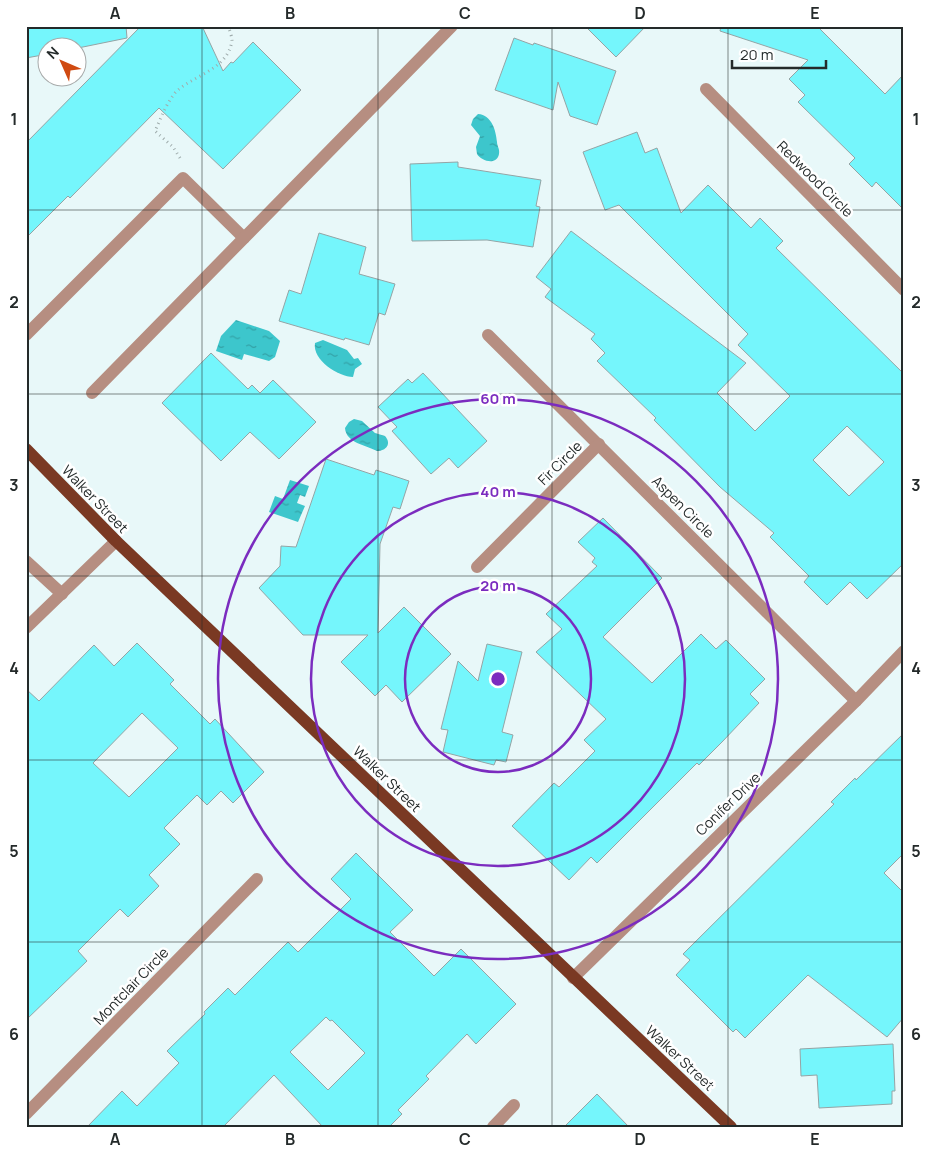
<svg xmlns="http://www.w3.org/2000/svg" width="930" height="1153" viewBox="0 0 930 1153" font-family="Manrope,sans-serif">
<defs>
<pattern id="water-ripples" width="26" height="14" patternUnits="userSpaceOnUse" patternTransform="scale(1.25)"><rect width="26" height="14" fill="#3dc6cc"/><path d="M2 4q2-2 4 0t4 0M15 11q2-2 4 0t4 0" fill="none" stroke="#33a1a6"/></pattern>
</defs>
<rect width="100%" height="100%" fill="#e8f8f9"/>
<g fill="url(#water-ripples)">
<path d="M478 114C492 115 496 131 497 142 497 146 500 149 499 154 497 166 481 161 477 154L476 147 480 136 471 125 473 119Z"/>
<polygon points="236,320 269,331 280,341 275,357 269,361 244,354 242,360 216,351 221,336"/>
<path d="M323 340 347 350 354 359 358 358 362 364 355 369 353 377C339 377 312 360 315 343Z"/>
<path d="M354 419 362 421 375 433 385 436C392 444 386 451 377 451 366 445 346 443 345 428L349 422Z"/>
<polygon points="290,480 309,486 305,497 300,495 297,503 305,506 298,522 269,512 275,496 283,499"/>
</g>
<g fill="#75f6fc" stroke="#94a4a5" fill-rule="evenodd">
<polygon points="26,26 126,26 127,38 78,48 48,48 48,54 26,58"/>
<polygon points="141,26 202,26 223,71 231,62 233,63 253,42 301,90 223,169 159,108 70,198 68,196 26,238 26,143"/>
<polygon points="585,26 646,26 616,57"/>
<polygon points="721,26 817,26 885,94 904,74 904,210 876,182 872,187 849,164 855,158 798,102 805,95 789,79 808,60 720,31"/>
<polygon points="514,38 533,45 534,43 616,71 597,125 570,116 558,82 553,110 495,90"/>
<path d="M637 132 645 153 657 148 681 213 708 185 751 228 760 218 783 241 776 248 904 374V563L867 599 850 582 827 605 804 582 809 576 770 537 774 533 720 487 654 420 656 418 597 361 605 353 591 339 595 334 545 297 551 289 536 277 571 231 746 363 717 393 755 431 790 396 738 345 748 334 619 205 605 210 583 152ZM847 426 884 462 849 496 813 460Z"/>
<polygon points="458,162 458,167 541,180 536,206 540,207 533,247 487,240 412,241 410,164"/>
<polygon points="319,233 366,247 359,274 395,284 385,315 379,313 369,345 345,338 344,340 279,321 289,290 301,294"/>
<polygon points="211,353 248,389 252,385 260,393 273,380 316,422 279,459 250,432 221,461 162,403"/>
<polygon points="423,373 487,441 458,468 449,458 431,474 392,431 397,427 378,407 408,379 412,383"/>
<polygon points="326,459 374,475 376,470 409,481 400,509 393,507 380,544 378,633 404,607 451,654 402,702 386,685 375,696 341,662 368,635 303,635 259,588 280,566 281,546 296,547"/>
<polygon points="603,518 662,578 603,637 652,683 701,634 716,649 726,640 765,679 750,694 759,703 722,742 699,765 697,763 597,863 591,857 569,880 512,826 554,783 559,787 595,751 584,740 606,719 536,652 562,629 546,614 597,566 592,562 595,558 578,542"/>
<path d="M137 643 174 680 170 684 210 724 215 719 264 772 233 803 221 791 207 805 197 795 164 828 180 844 149 875 159 886 128 917 120 909 78 951 87 961 26 1020V689L39 701 94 645 114 666ZM142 713 178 748 129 797 93 763Z"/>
<polygon points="487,644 522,652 502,732 513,735 506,762 496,760 494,765 443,752 448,730 441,729 458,661 478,681"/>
<polygon points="904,733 904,853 884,873 904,893 904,1017 887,1037 808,975 745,1038 736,1029 733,1032 676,975 690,960 683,954 834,804 831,802 855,778 856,780"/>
<path d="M356 853 413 910 390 932 434 976 461 949 516 1004 476 1044 467 1034 426 1076 429 1079 398 1110 402 1114 389 1127H323L274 1075 223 1127H87L122 1091 137 1106 179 1063 167 1051 205 1014 204 1012 228 988 235 995 288 942 298 952 351 899 331 879ZM326 1017 330 1021 332 1020 365 1053 328 1090 290 1052Z"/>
<polygon points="893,1044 895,1091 892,1091 892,1104 819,1108 817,1075 801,1076 800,1049"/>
<polygon points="597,1094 629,1127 564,1127"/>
</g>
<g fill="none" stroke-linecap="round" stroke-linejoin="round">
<path stroke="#9facac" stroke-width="3" stroke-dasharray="1 4" stroke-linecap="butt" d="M180 158 173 147 155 131C161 118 166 104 175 93 192 75 227 71 232 41 232 37 230 31 228 26"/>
<g stroke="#b68e81" stroke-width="12">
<polyline points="706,89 904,290"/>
<polyline points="26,335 183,178 244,238"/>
<polyline points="488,335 856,701"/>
<polyline points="92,393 452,26"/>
<polyline points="26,561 62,594"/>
<polyline points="477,567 599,444"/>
<polyline points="26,628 116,541"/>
<polyline points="573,978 856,701 904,651"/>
<polyline points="26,1114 257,879"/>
<polyline points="493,1127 514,1105"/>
</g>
<polyline stroke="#7a3923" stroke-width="12" points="26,449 116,541 731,1127"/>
</g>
<path fill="none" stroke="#242a2a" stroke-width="1" stroke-opacity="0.55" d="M202 26V1127M378 26V1127M552 26V1127M728 26V1127M26 210H904M26 394H904M26 576H904M26 760H904M26 942H904"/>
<g fill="none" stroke="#7b2cbf" stroke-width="2.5">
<circle cx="498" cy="679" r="93"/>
<circle cx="498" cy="679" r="187"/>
<circle cx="498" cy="679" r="280"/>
</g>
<g text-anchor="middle" stroke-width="5" stroke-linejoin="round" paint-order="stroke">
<g font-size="14" fill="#242a2a" stroke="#fff">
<text transform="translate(815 179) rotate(45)" y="5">Redwood Circle</text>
<text transform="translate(560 463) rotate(-45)" y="5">Fir Circle</text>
<text transform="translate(95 499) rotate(46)" y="5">Walker Street</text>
<text transform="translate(683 507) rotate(45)" y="5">Aspen Circle</text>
<text transform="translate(387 779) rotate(44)" y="5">Walker Street</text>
<text transform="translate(728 804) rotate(-44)" y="5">Conifer Drive</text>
<text transform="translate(131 986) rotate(-46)" y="5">Montclair Circle</text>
<text transform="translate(680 1058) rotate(43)" y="5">Walker Street</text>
</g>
</g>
<circle cx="498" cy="679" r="8" fill="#7b2cbf" stroke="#fff" stroke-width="2.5"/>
<g font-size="15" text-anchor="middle" font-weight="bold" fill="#7b2cbf" stroke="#fff" stroke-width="5" stroke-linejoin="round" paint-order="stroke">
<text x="498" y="404">60 m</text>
<text x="498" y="497">40 m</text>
<text x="498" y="591">20 m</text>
</g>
<rect width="930" height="1153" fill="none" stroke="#ffffff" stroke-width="55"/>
<g transform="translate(62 62) rotate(315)"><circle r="24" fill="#ffffff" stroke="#a7aaaa"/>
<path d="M0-4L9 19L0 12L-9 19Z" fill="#d04a11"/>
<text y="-8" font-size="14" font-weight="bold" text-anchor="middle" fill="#242a2a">N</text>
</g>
<path d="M732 60v8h94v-8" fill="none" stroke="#242a2a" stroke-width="2.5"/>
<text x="740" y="60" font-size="15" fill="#242a2a" stroke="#ffffff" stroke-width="4" paint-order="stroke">20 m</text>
<rect x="28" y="28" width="874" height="1098" fill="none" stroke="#242a2a" stroke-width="2"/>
<g font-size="16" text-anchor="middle" font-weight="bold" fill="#242a2a">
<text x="115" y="19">A</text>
<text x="290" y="19">B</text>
<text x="465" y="19">C</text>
<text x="640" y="19">D</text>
<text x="815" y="19">E</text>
<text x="14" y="125">1</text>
<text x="916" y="125">1</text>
<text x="14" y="308">2</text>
<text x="916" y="308">2</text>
<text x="14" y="491">3</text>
<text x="916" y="491">3</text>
<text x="14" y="674">4</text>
<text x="916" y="674">4</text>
<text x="14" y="857">5</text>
<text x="916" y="857">5</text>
<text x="14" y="1040">6</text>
<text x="916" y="1040">6</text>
<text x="115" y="1145">A</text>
<text x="290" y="1145">B</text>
<text x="465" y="1145">C</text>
<text x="640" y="1145">D</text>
<text x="815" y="1145">E</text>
</g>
</svg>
